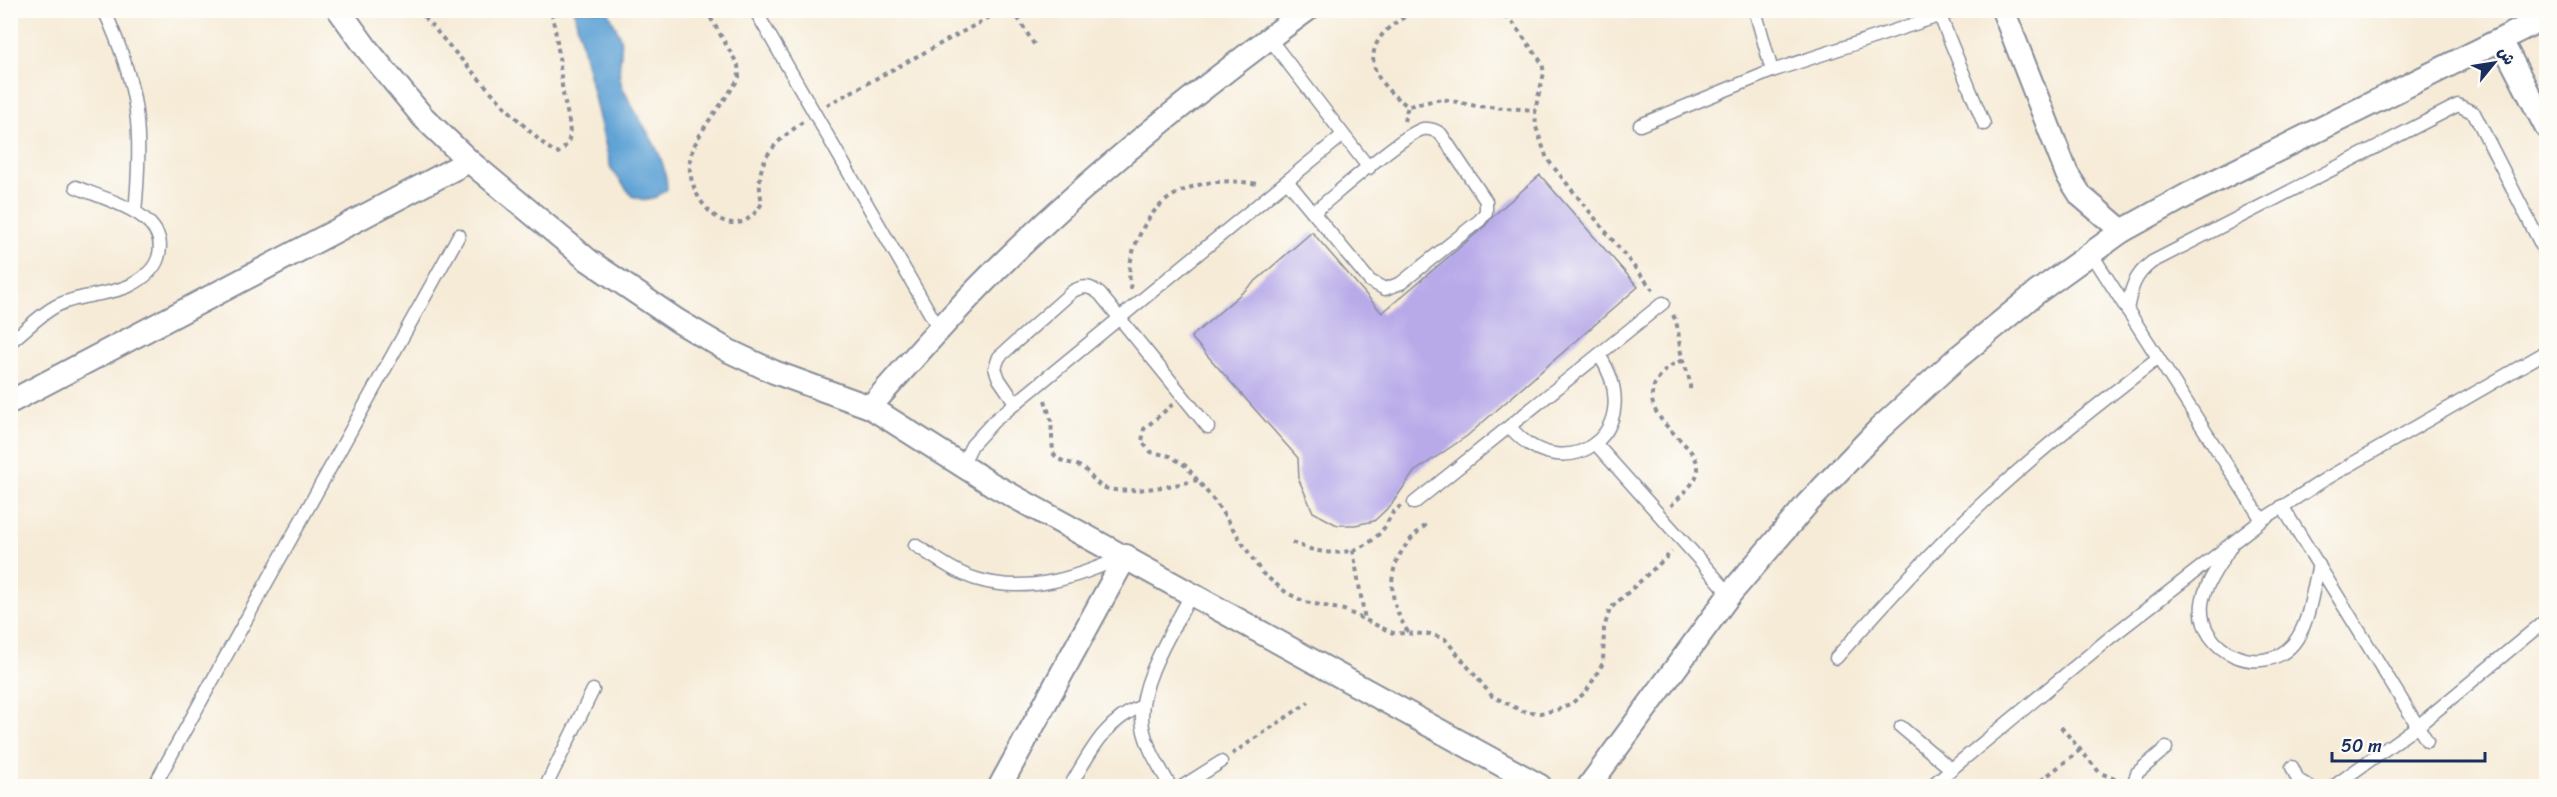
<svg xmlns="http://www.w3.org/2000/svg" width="2557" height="797" viewBox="0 0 2557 797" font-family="Sriracha,'Playpen Sans Arabic',sans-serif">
<rect width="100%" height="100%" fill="#fdfcf7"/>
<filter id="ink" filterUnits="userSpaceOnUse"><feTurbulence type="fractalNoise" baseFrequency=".0167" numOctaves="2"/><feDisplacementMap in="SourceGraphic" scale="12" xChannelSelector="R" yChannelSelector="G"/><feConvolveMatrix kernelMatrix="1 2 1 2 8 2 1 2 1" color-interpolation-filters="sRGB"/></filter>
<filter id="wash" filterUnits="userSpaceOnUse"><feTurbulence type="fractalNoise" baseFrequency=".008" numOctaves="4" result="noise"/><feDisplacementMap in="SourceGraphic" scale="24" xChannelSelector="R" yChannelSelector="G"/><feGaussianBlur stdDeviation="1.35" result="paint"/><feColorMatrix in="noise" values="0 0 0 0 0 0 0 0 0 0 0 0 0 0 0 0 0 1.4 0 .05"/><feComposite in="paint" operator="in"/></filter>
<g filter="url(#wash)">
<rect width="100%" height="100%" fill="#f6ebd7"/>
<path fill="#61a3d5" stroke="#3e699a" stroke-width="1.5" d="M574 11H608C612 20 619 31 621 41 623 56 616 68 621 83 635 121 666 147 667 189L656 197 644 200 632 196 611 169Z"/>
<g id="blocks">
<polygon fill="#b8aae9" points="1540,175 1638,287 1467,436 1414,472 1391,505 1374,521 1355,525 1337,525 1313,512 1299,480 1298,458 1191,337 1312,232 1382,313 1485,226 1493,216"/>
</g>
</g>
<g filter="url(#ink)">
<use href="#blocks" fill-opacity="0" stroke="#888d9a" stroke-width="1.5"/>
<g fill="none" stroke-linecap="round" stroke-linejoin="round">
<defs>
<g id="lane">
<path d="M104 10C139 86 143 130 135 212"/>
<polyline points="755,10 939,329"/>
<polyline points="1755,10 1772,71"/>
<polyline points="1940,16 1984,124"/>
<polyline points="1269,38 1369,168"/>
<polyline points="1640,125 1772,71 1957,10"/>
<path d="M1287 181 1370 281 1385 289 1401 283 1480 220 1486 212V201L1441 134C1435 130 1430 128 1423 129 1403 134 1334 196 1314 212"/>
<polyline points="2091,253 2262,520"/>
<path d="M2127 310C2131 289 2134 275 2152 262L2458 105 2474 113 2546 254"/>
<path d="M10 342C26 330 40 314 58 305 81 294 106 296 129 286 141 280 154 270 158 258 172 214 105 200 76 187"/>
<path d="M1016 404 999 379 995 368 999 357 1073 291C1084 285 1090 286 1100 294L1208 427"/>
<path d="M1510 427C1565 492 1650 431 1599 355"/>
<polyline points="1595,443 1730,594"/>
<polyline points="962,465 972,445 994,421 1343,135"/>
<polyline points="1414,503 1663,303"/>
<polyline points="2282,506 2427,741"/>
<path d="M915 545C934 557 954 572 976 579 1028 595 1078 577 1125 556"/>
<path d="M2231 546C2221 563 2204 585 2202 604 2197 652 2262 680 2293 644 2310 624 2312 590 2319 565"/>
<path d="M1836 658C1885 603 1934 548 1988 498 2042 448 2100 403 2158 358"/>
<polyline points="1901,727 1951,769"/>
<polyline points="2292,767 2298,780 2308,786"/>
<polyline points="154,786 459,235"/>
<polyline points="546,786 593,690"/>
<path d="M1070 786C1090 753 1104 721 1142 706"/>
<path d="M1170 786C1160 767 1147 749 1143 727 1135 687 1174 628 1192 593"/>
<polyline points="1183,786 1221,762"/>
<polyline points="1931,786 2112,636 2262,520 2324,480 2546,352"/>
<polyline points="2133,786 2137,773 2166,748"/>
<polyline points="2334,786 2419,725 2546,620"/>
</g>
<g id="street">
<polyline points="339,10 367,49 423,117 469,161 588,260 678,321 729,351 774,372 870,407 993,485 1540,786"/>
<polyline points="2003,10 2067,174 2081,196 2122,231"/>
<polyline points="2501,40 2546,127"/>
<polyline points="10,402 469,161"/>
<path d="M870 407C915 357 958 306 1006 260 1100 168 1202 87 1307 10"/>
<polyline points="1000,786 1126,556"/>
<polyline points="1589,786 1730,594 1808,503 1879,429 1956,359 2036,293 2122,231 2191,193 2546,17"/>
</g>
</defs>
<use href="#lane" stroke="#888d9a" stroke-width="15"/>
<use href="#street" stroke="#888d9a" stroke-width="26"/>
<g stroke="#888d9a" stroke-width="4" stroke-dasharray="4.5 4.5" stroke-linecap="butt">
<path d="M419 10C435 31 541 151 558 153 563 149 567 146 569 139 572 124 565 107 563 93 559 65 559 38 550 10"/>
<path d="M706 10 738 65 739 77C726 102 693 134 690 161 686 201 734 252 762 203 753 160 772 145 804 121"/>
<polyline points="1013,10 1035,46"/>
<path d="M1421 10C1364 31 1356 72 1408 106L1442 99 1476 106 1535 110"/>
<polyline points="1498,10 1513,23 1542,63 1544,73 1535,110 1536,127 1547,159 1653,290"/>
<polyline points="827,105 1003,10"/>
<polyline points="1404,121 1408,106"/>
<path d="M1131 289C1127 272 1131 254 1138 239 1157 188 1208 175 1257 184"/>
<path d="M1673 315C1680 329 1678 339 1681 353 1684 367 1691 376 1690 390"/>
<path d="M1045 400 1051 420 1053 453C1061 464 1069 461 1081 467 1090 472 1094 484 1105 488 1123 495 1178 485 1198 480"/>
<polyline points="1173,404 1144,429 1142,442 1151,452 1170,456 1186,466 1216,503 1262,573 1287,593 1305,602 1344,610 1393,633 1430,634 1445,639 1492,696 1522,711 1540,713 1557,710 1572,703 1586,692 1603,663 1604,628 1610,609 1672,552"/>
<path d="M1671 506C1680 496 1697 483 1698 469 1699 441 1627 415 1661 375 1668 367 1674 363 1684 360"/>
<path d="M1292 542C1323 557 1361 559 1384 528 1390 519 1391 511 1401 506"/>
<polyline points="1353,550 1365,620"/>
<path d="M1408 632C1382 591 1388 555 1426 525"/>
<polyline points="2061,727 2100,773 2121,781"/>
<polyline points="1232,754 1309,702"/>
<polyline points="2034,786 2080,750"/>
<polyline points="2109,786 2110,778"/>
</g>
<use href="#lane" stroke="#fff" stroke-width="12"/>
<use href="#street" stroke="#fff" stroke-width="22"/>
</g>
</g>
<rect width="2557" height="797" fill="none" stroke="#fdfcf7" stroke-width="36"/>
<g transform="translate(2494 63) rotate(60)" stroke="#fdfcf7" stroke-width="4.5" paint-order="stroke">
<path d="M0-4.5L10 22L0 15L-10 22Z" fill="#1b2f5e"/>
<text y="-9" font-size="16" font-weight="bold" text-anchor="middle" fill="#1b2f5e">ش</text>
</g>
<path d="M2332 752v9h153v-9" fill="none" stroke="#1b2f5e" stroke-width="3"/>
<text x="2341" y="752" font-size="18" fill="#1b2f5e" stroke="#fdfcf7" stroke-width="4.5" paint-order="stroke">50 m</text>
</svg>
